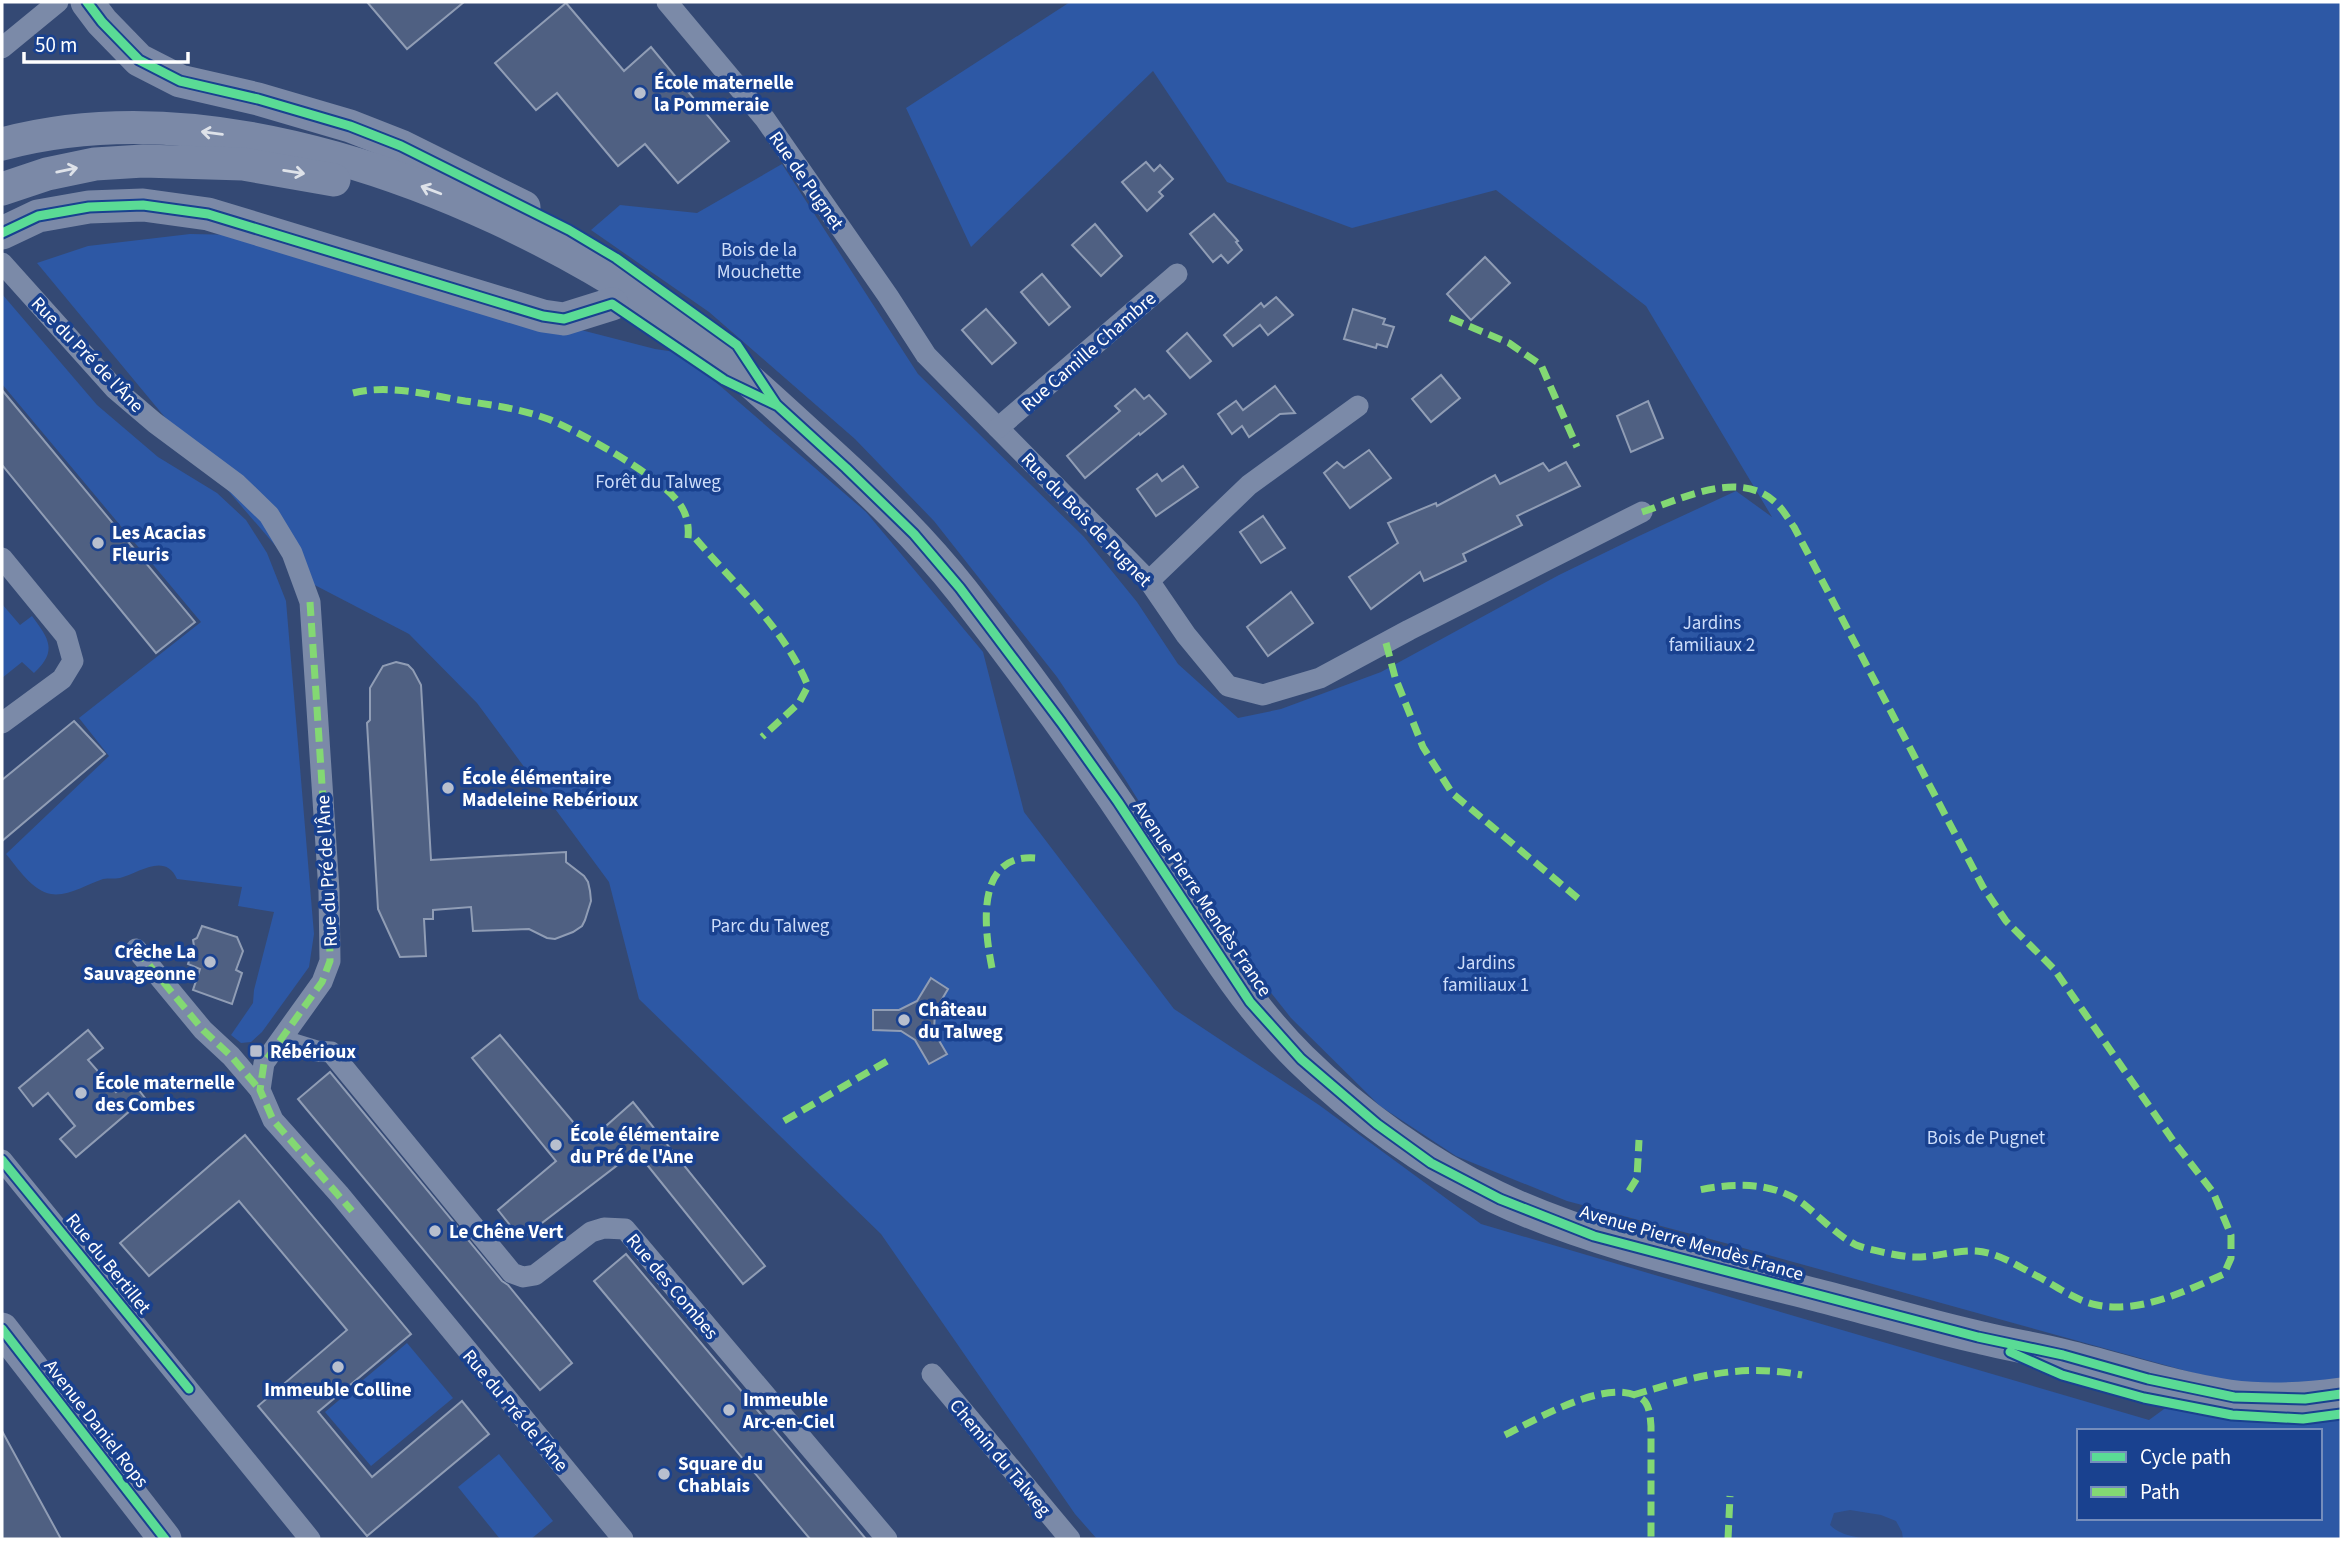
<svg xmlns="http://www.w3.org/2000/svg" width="2343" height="1541" viewBox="0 0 2343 1541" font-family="'Source Sans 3',sans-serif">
<rect width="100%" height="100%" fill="#344974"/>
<g fill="#2d58a5" fill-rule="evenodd">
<path d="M1070 2H2341V1539H1097L1075 1514 881 1234 639 999 609 882 477 703 409 634 305 580 168 421 37 263 88 246 190 234 240 235 437 293 655 349 682 353 866 512 983 652 1024 812 1174 1009 1319 1105 1481 1224 2149 1420 2208 1377 1725 1243 1567 1201 1456 1156 1380 1106 1291 1018 1210 916 1125 779 1057 677 934 521 855 439 709 312 591 230 620 205 697 213 782 164 918 374 1084 537 1137 602 1178 664 1238 718 1281 709 1381 672 1559 575 1639 536 1736 491 1772 517 1646 306 1496 190 1352 228 1227 182 1153 71 971 247 906 108ZM2079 1431H2320V1518H2079Z"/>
<path d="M2 294 97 405 158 457 217 493 246 520 267 553 286 601 314 934 309 967 262 1032 251 1042 241 1043 231 1035 253 1003 254 990 274 912 238 906 242 887 177 879C165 852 139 873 120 878 114 879 109 878 103 879 88 884 67 897 51 894 32 891 17 867 6 854L109 756 79 718 201 622 2 384Z"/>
<path d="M2 604 20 625 32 616C49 639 58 651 34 673L22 662 2 678Z"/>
<polygon points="407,1343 453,1398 371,1466 325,1412"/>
<polygon points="499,1454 553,1521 531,1539 500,1539 458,1487"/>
</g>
<path fill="#314e86" d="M1850 1510 1881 1515 1896 1521 1902 1532 1903 1539C1879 1539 1845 1541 1830 1525L1834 1513Z"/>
<g fill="#4f6082" stroke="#909db5" stroke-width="2">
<polygon points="367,2 464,2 407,49"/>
<polygon points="566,3 624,71 651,47 729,141 678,183 645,144 618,166 557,93 536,110 495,63"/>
<polygon points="1146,162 1154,171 1160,165 1173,179 1159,192 1163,196 1147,211 1122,182"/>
<polygon points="1214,214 1238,241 1236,242 1242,250 1228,263 1221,255 1213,262 1190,234"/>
<polygon points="1095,224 1122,256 1101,276 1072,245"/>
<polygon points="1485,257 1510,283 1471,320 1447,294"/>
<polygon points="1042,274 1070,307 1049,325 1021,292"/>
<polygon points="1276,297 1293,315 1268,335 1260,325 1233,346 1224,335 1261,303 1264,307"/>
<polygon points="986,309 1016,343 992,364 962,330"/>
<polygon points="1353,309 1385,319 1383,324 1394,327 1387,347 1377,344 1376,348 1344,339"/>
<polygon points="1187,333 1211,361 1190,378 1167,351"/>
<polygon points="1441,375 1460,398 1431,422 1412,399"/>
<polygon points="1275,386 1295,413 1280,414 1249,437 1242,426 1232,434 1218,414 1236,401 1243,410"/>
<polygon points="1135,389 1144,399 1149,395 1166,414 1140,435 1139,433 1085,478 1067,456 1120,411 1115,406"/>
<polygon points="2,390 195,622 156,653 2,465"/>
<polygon points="1648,401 1663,438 1631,452 1617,416"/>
<polygon points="1369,450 1391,478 1350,508 1324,473 1337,462 1344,468"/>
<polygon points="1566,462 1580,486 1517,516 1522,525 1463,554 1466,561 1424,581 1420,572 1371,609 1349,577 1398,543 1388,523 1436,503 1437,506 1495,475 1500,484 1543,463 1549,471"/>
<polygon points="1183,466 1198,487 1156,516 1137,489 1157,474 1162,481"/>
<polygon points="1263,516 1285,548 1261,563 1240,532"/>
<polygon points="1291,592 1313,623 1268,656 1247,627"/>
<polygon points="396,662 408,665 413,670 421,685 431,860 566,852 566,862 584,876 588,882 590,891 591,901 585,920 582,926 573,932 555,939 547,938 529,929 473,931 471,907 433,910 433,919 424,919 426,956 400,957 378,909 367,723 370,720 370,688 383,666"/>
<polygon points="74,721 105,754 2,841 2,780"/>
<polygon points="202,926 237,937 243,951 236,970 242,973 232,1004 193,990 200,969 188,964 194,946 193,940 197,938"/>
<polygon points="931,978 948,989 935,1011 934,1032 947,1054 929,1064 915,1040 901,1031 873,1030 873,1010 899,1010 917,1001"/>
<polygon points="88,1030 103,1048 88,1060 116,1092 131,1080 145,1098 76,1157 60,1139 75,1126 48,1093 33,1106 19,1088"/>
<polygon points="500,1035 589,1141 633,1102 765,1266 743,1284 636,1151 521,1239 498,1210 556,1161 472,1058"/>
<polygon points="330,1072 502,1281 508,1285 572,1363 540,1390 298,1099"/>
<polygon points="245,1135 411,1334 318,1412 372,1477 462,1401 489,1434 367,1536 258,1406 347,1330 239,1201 149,1276 120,1243"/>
<polygon points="626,1254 866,1539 810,1539 594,1281"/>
<polygon points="2,1431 61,1539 2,1539"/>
</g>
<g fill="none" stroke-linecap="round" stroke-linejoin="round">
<g stroke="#7b8aa8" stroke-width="21">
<polyline points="667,2 765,119 888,296 926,355 1149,581 1186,635 1228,686 1263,695 1320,678 1409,630 1642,512"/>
<polyline points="2,48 58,2"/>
<polyline points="2,263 115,389 155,423 237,484 269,515 292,553 310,602 329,891 330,961 322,982 264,1063 260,1090 273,1120 339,1194 623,1539"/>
<polyline points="998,428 1177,274"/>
<polyline points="2,558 66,636 73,661 62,679 2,723"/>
<polyline points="1149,581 1249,485 1358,406"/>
<polyline points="136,949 203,1030 231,1056 260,1090"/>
<polyline points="281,1040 317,1051 331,1052 512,1273 523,1277 535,1275 591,1232 604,1228 625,1229 887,1539"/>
<polyline points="2,1160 310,1539"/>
<polyline points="932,1374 1070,1539"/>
</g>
<g stroke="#7b89a7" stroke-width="33">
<polyline points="87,2 102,22 139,60 180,81 258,99 350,126 401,146 524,207"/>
<path d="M2 144C212 88 465 185 642 298 706 338 760 390 816 441 868 488 919 536 963 592 1026 673 1087 757 1144 843 1193 916 1238 997 1301 1059 1357 1114 1425 1163 1496 1197 1599 1246 1722 1270 1832 1299 1882 1312 1932 1327 1982 1338 2010 1345 2038 1349 2065 1356 2119 1369 2173 1388 2229 1396 2266 1401 2305 1399 2341 1394"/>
<polyline points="2,189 47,174 95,164 143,161 243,164 334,180"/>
<polyline points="2,233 38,216 89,207 143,205 208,214 543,316 564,319 612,304"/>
<polyline points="2,1329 165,1539"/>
</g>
<g stroke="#83d873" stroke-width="7" stroke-dasharray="14 7" stroke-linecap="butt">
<polyline points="1450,318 1509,343 1541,365 1577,447"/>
<path d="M353 393C389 384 429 395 465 401 493 405 521 409 548 419 580 432 660 476 679 503 688 515 690 530 687 544"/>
<path d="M1642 512C1682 499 1742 467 1778 505 1784 511 1789 520 1794 527L1983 887 2006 921 2054 969 2174 1142 2213 1192 2231 1235V1258L2224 1274C2186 1291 2139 1314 2097 1305 2077 1301 2057 1287 2039 1277 2019 1267 2000 1253 1976 1251 1955 1250 1932 1258 1913 1257 1903 1257 1865 1249 1856 1245 1837 1235 1822 1219 1806 1206 1774 1180 1731 1183 1694 1191"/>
<path d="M696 539C736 586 784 628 808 686L799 703 762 737"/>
<polyline points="310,602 329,891 330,961 322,982 264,1063 260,1090 273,1120 352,1211"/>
<polyline points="1386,643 1395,677 1423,747 1452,793 1580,900"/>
<polyline points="136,949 203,1030 231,1056 260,1090"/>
<path d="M992 968C984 928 975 853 1036 858"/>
<polyline points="784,1121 889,1060"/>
<polyline points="1629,1191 1637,1178 1639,1140"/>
<path d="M1633 1395C1694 1377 1738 1363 1802 1375"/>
<path d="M1505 1435C1535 1420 1606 1378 1639 1397 1650 1402 1650 1416 1651 1426V1539"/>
<polyline points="1728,1539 1730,1496"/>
</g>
<defs>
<g id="cycleway">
<polyline points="87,2 102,22 139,60 180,81 258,99 350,126 401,146 569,230 616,258 737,345 776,404"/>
<polyline points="2,233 38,216 89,207 143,205 208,214 543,316 564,319 612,304 724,380 778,406 846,468 914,534 960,588 1061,722 1118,802 1250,1002 1301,1059 1377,1124 1431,1163 1500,1199 1594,1236 1978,1337 2063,1355 2148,1379 2234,1397 2305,1399 2341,1394"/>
<polyline points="2,1160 189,1389"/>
<polyline points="2,1329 165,1539"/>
<polyline points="2010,1352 2062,1375 2144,1398 2232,1415 2303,1419 2341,1414"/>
</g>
</defs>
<use href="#cycleway" stroke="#19418f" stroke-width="13"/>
<use href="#cycleway" stroke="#5adb95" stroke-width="9"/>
</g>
<defs><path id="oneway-shaft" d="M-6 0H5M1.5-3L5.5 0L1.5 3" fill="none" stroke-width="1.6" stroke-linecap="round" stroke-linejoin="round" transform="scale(1.75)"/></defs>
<g stroke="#dee2e9">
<use href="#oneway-shaft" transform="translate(212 133) rotate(-173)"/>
<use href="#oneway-shaft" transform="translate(67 170) rotate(-12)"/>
<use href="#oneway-shaft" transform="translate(294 172) rotate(9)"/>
<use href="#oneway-shaft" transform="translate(431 190) rotate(-159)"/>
</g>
<g fill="#b8bfce" stroke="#19418f" stroke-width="2.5">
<circle cx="640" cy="93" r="7"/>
<circle cx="98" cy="543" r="7"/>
<circle cx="448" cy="788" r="7"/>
<circle cx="210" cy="962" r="7"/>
<circle cx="904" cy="1020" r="7"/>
<rect x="249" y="1044" width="14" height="14" rx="3.5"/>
<circle cx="81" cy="1093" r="7"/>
<circle cx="556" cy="1145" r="7"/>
<circle cx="435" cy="1231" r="7"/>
<circle cx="338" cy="1367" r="7"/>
<circle cx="729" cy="1410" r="7"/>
<circle cx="664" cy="1474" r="7"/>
</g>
<g text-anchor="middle" stroke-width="7" stroke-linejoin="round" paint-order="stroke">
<g font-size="19" font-weight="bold" fill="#fff" stroke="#19418f" text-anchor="start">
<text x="654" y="89">École maternelle<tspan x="654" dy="22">la Pommeraie</tspan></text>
<text x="112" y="539">Les Acacias<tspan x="112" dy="22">Fleuris</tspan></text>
<text x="462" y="784">École élémentaire<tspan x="462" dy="22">Madeleine Rebérioux</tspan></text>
<text x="196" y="958" text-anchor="end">Crêche La<tspan x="196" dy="22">Sauvageonne</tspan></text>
<text x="918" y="1016">Château<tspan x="918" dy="22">du Talweg</tspan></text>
<text x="270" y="1058">Rébérioux</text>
<text x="95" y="1089">École maternelle<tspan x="95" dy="22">des Combes</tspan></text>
<text x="570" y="1141">École élémentaire<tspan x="570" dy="22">du Pré de l'Ane</tspan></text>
<text x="449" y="1238">Le Chêne Vert</text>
<text x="338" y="1396" text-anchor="middle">Immeuble Colline</text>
<text x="743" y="1406">Immeuble<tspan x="743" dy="22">Arc-en-Ciel</tspan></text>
<text x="678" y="1470">Square du<tspan x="678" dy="22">Chablais</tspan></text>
</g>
<g font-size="19" fill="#fff" stroke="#19418f">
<text transform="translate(807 180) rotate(55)" y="7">Rue de Pugnet</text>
<text transform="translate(1088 351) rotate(-41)" y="7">Rue Camille Chambre</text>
<text transform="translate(88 354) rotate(46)" y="7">Rue du Pré de l'Âne</text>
<text transform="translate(1087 519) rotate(46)" y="7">Rue du Bois de Pugnet</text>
<text transform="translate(326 871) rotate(-93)" y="7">Rue du Pré de l'Âne</text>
<text transform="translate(1203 898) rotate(56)" y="7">Avenue Pierre Mendès France</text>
<text transform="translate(1692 1242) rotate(16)" y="7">Avenue Pierre Mendès France</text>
<text transform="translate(109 1263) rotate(51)" y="7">Rue du Bertillet</text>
<text transform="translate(673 1286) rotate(50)" y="7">Rue des Combes</text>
<text transform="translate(516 1410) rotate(50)" y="7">Rue du Pré de l'Âne</text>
<text transform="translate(97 1423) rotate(52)" y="7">Avenue Daniel Rops</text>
<text transform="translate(1001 1457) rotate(50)" y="7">Chemin du Talweg</text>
</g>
<g font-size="19" fill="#cdddfa" stroke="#19418f">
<text x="759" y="256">Bois de la<tspan x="759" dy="22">Mouchette</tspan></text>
<text x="658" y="488">Forêt du Talweg</text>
<text x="1712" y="629">Jardins<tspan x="1712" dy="22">familiaux 2</tspan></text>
<text x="770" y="932">Parc du Talweg</text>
<text x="1486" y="969">Jardins<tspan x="1486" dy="22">familiaux 1</tspan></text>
<text x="1986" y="1144">Bois de Pugnet</text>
</g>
</g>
<rect width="2343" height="1541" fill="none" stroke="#ffffff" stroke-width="7"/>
<rect x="2077" y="1429" width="245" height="91" fill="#19418f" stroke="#758dbc" stroke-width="2"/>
<rect x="2091" y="1452" width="35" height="10" fill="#5adb95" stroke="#758dbc" stroke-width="2"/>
<text x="2140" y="1464" font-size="21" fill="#ffffff">Cycle path</text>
<rect x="2091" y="1487" width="35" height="10" fill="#83d873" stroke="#758dbc" stroke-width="2"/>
<text x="2140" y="1499" font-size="21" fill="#ffffff">Path</text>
<path d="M24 52v10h164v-10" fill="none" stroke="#ffffff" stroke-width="3.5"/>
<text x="35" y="52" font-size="21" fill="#ffffff" stroke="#19418f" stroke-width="5" paint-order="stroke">50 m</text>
</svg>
